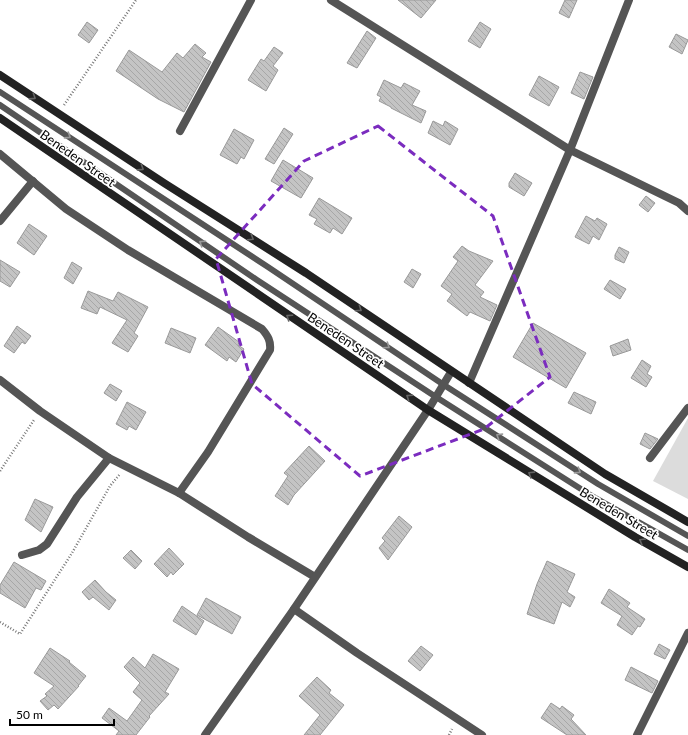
<svg xmlns="http://www.w3.org/2000/svg" width="688" height="735" viewBox="0 0 688 735" font-family="Lato,sans-serif">
<defs>
<pattern id="building-back-hatch" width="6" height="6" patternUnits="userSpaceOnUse"><rect width="6" height="6" fill="#c4c4c4"/><path d="M-1 5l2 2M0 0l6 6M5-1l2 2" fill="none" stroke="#a7a7a7"/></pattern>
</defs>
<rect width="100%" height="100%" fill="#fff"/>
<polygon fill="#dcdcdc" points="688,418 688,499 653,481"/>
<g fill="url(#building-back-hatch)" stroke="#999">
<polygon points="398,0 436,0 421,18"/>
<polygon points="565,0 577,0 569,18 559,13"/>
<polygon points="87,22 98,30 89,43 78,35"/>
<polygon points="480,22 491,29 480,48 468,41"/>
<polygon points="367,31 376,38 357,68 347,63"/>
<polygon points="676,34 688,40 682,54 669,47"/>
<polygon points="195,44 206,53 202,57 211,62 184,112 158,99 116,71 129,50 162,72 177,53 183,58"/>
<polygon points="274,47 283,53 273,66 278,70 266,91 248,80 261,59 264,61"/>
<polygon points="580,72 593,77 584,99 571,93"/>
<polygon points="539,76 559,87 549,106 529,95"/>
<polygon points="384,80 401,88 404,83 420,91 412,105 426,111 421,123 391,108 391,107 379,101 381,97 377,95"/>
<polygon points="433,121 443,126 445,121 458,129 450,145 428,133"/>
<polygon points="284,128 293,134 274,164 265,159"/>
<polygon points="234,129 254,140 244,159 241,157 237,164 220,155"/>
<polygon points="283,160 313,178 301,198 271,181"/>
<polygon points="515,173 532,183 524,196 509,187 509,183"/>
<polygon points="646,196 655,203 648,212 639,205"/>
<polygon points="319,198 352,218 342,234 333,228 330,233 314,224 317,219 309,215"/>
<polygon points="586,216 595,221 597,218 607,224 599,240 593,236 589,244 575,237"/>
<polygon points="29,224 47,236 34,255 17,243"/>
<polygon points="462,246 469,251 493,261 475,285 484,292 480,297 497,305 490,321 470,312 467,316 447,301 452,294 441,286 458,261 453,257"/>
<polygon points="619,247 629,252 624,263 615,259 615,255"/>
<polygon points="0,260 20,272 10,287 0,281"/>
<polygon points="72,262 82,268 73,284 64,278"/>
<polygon points="412,269 421,274 413,288 404,282"/>
<polygon points="610,280 626,289 620,299 604,289"/>
<polygon points="88,291 113,301 118,292 148,307 134,333 138,336 128,352 112,343 127,320 100,307 97,314 81,308"/>
<polygon points="533,323 586,353 566,388 513,357"/>
<polygon points="17,326 31,336 25,344 22,342 14,353 4,346"/>
<polygon points="218,327 239,342 238,345 244,349 236,362 229,357 227,361 205,345"/>
<polygon points="171,328 196,338 190,353 165,343"/>
<polygon points="628,339 631,350 613,356 610,346"/>
<polygon points="642,360 651,366 647,374 652,377 646,387 631,378"/>
<polygon points="110,384 122,391 116,401 104,393"/>
<polygon points="574,392 596,402 591,414 568,403"/>
<polygon points="127,402 146,412 136,430 129,426 127,430 116,424"/>
<polygon points="645,433 658,439 650,449 640,444"/>
<polygon points="309,446 325,461 294,495 288,505 275,496 288,476 284,473"/>
<polygon points="35,499 53,507 41,532 25,520"/>
<polygon points="399,516 412,527 388,560 379,548 385,541 382,538"/>
<polygon points="169,548 184,564 173,575 171,572 167,577 154,564"/>
<polygon points="131,550 142,561 135,569 123,558"/>
<polygon points="547,561 575,574 567,592 575,597 570,607 562,602 554,624 527,614 537,584"/>
<polygon points="14,562 46,581 41,590 36,588 25,608 0,593 0,585"/>
<polygon points="95,580 106,592 116,600 109,610 93,597 89,600 82,592"/>
<polygon points="609,589 630,603 627,607 645,619 640,627 638,626 632,635 617,625 622,616 601,603"/>
<polygon points="206,598 241,617 232,634 197,615"/>
<polygon points="182,606 204,621 196,635 173,621"/>
<polygon points="659,644 670,650 665,659 654,654"/>
<polygon points="421,646 433,655 420,671 408,661"/>
<polygon points="50,648 70,661 69,662 86,676 78,686 79,686 58,709 54,705 48,710 40,701 47,696 45,694 54,686 34,673"/>
<polygon points="153,654 179,669 165,692 169,694 149,716 150,717 136,735 116,735 119,731 102,718 109,708 127,721 142,700 133,692 140,683 124,667 133,657 145,668"/>
<polygon points="631,667 658,681 652,693 625,680"/>
<polygon points="317,677 331,690 329,693 344,705 320,735 304,735 320,715 299,696"/>
<polygon points="551,703 560,709 562,706 574,715 571,719 586,735 567,735 541,718"/>
</g>
<g fill="none" stroke-linecap="round" stroke-linejoin="round">
<g stroke="#777" stroke-width="2.5" stroke-dasharray="1 2" stroke-linecap="butt">
<polyline points="64,105 136,0"/>
<polyline points="0,471 34,420"/>
<polyline points="0,622 20,634 72,553 110,486 120,474"/>
<polyline points="449,735 452,729"/>
</g>
<g stroke="#555" stroke-width="6">
<polyline points="0,92 268,267 444,385 598,484 688,536"/>
<polyline points="0,105 257,280 436,397 592,496 688,550"/>
</g>
<g stroke="#555" stroke-width="8">
<polyline points="331,0 570,150 679,203 688,211"/>
<polyline points="180,131 251,0"/>
<path d="M0 154 66 209 128 250 262 329C268 336 271 341 270 350L208 452 179 493"/>
<polyline points="0,221 33,181"/>
<polyline points="0,380 40,411 109,458 179,493 248,537 315,577"/>
<polyline points="469,383 570,150 629,0"/>
<polyline points="650,458 688,408"/>
<polyline points="22,555 39,550 47,544 77,497 109,458"/>
<polyline points="294,609 357,653 482,735"/>
<polyline points="205,735 294,609 428,410 451,372"/>
<polyline points="637,735 688,633"/>
</g>
<g stroke="#222" stroke-width="8">
<polyline points="0,75 164,183 306,273 605,474 688,522"/>
<polyline points="0,118 428,410 635,537 688,567"/>
</g>
</g>
<defs><path id="oneway-chevron" d="M-2-3.5L2.5 0L-2 3.5" fill="none" stroke-width="1.6" stroke-linecap="round" stroke-linejoin="round"/></defs>
<g stroke="#646464">
<use href="#oneway-chevron" transform="translate(33 97) rotate(33)"/>
<use href="#oneway-chevron" transform="translate(141 168) rotate(33)"/>
<use href="#oneway-chevron" transform="translate(251 238) rotate(32)"/>
<use href="#oneway-chevron" transform="translate(359 309) rotate(34)"/>
<use href="#oneway-chevron" transform="translate(289 317) rotate(-146)"/>
<use href="#oneway-chevron" transform="translate(409 397) rotate(-146)"/>
<use href="#oneway-chevron" transform="translate(531 474) rotate(-148)"/>
<use href="#oneway-chevron" transform="translate(642 541) rotate(-150)"/>
</g>
<g stroke="#999">
<use href="#oneway-chevron" transform="translate(68 136) rotate(33)"/>
<use href="#oneway-chevron" transform="translate(202 243) rotate(-146)"/>
<use href="#oneway-chevron" transform="translate(387 346) rotate(34)"/>
<use href="#oneway-chevron" transform="translate(499 436) rotate(-148)"/>
<use href="#oneway-chevron" transform="translate(578 471) rotate(33)"/>
</g>
<path fill="none" stroke="#7b2cbf" stroke-width="3" stroke-dasharray="8 5" stroke-linejoin="round" d="M378 126 493 216 550 377 484 429 360 476 252 384 216 259 304 161Z"/>
<g text-anchor="middle" stroke-width="3.5" stroke-linejoin="round" paint-order="stroke">
<g font-size="13" fill="#000" stroke="#fff">
<text transform="translate(78 158) rotate(35)" y="5">Beneden Street</text>
<text transform="translate(346 340) rotate(34)" y="5">Beneden Street</text>
<text transform="translate(619 513) rotate(31)" y="5">Beneden Street</text>
</g>
</g>
<path d="M10 719v6h104v-6" fill="none" stroke="#000000" stroke-width="2"/>
<text x="16" y="719" font-size="12" fill="#000000" stroke="#ffffff" stroke-width="3" paint-order="stroke">50 m</text>
</svg>
